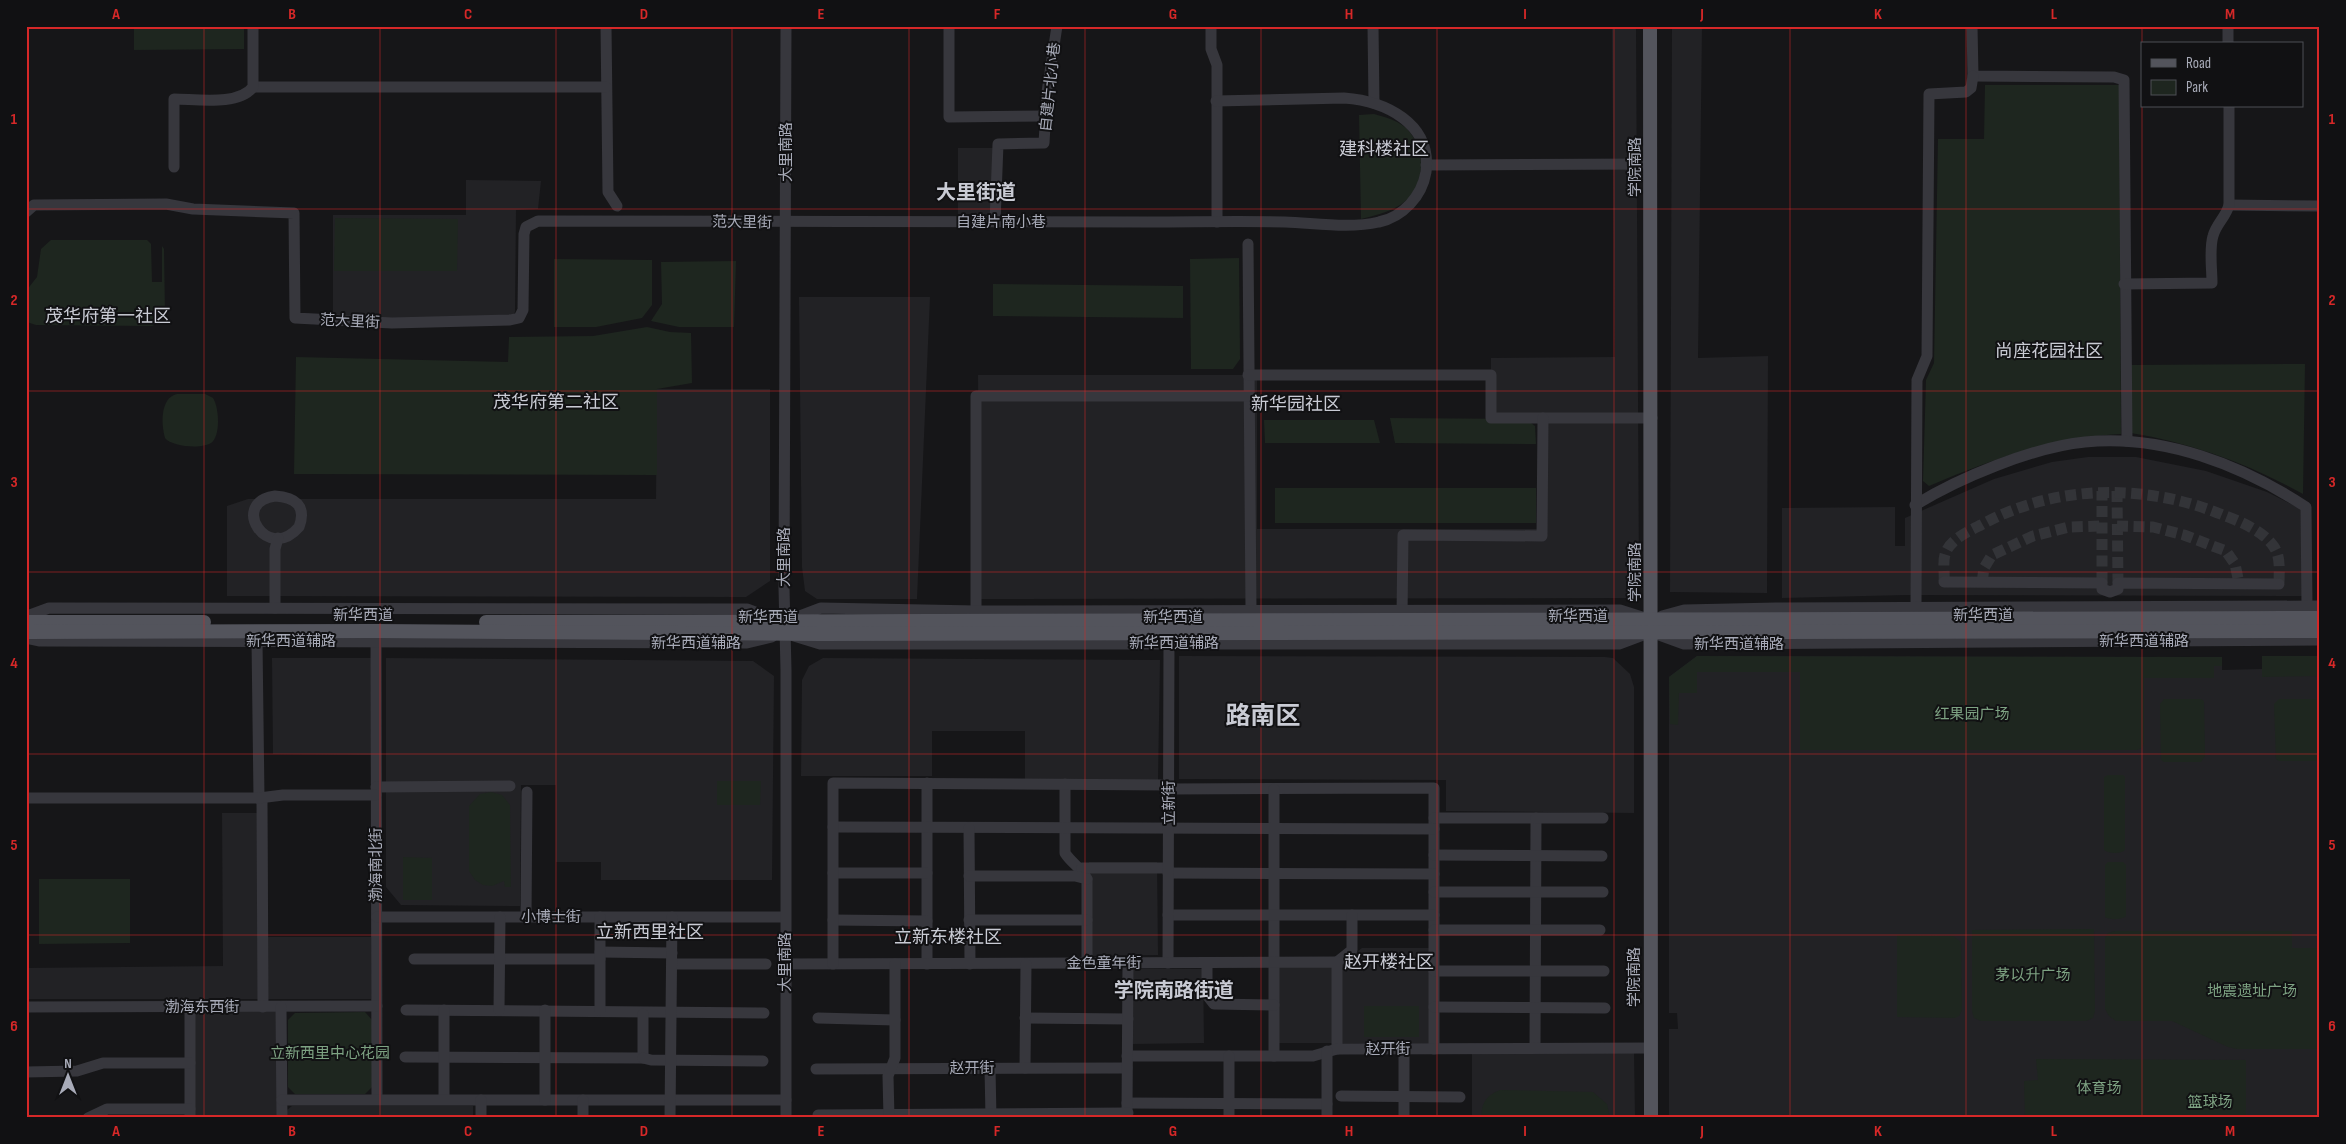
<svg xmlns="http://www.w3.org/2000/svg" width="2346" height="1144" viewBox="0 0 2346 1144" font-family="'Sofia Sans Condensed','Noto Sans SC',sans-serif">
<rect width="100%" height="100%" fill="#161618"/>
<g fill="#222225">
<polygon points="1612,26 1636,26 1639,581 1626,598 980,599 978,375 1257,375 1257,529 1545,529 1544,414 1491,414 1491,358 1615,357"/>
<polygon points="1672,26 1702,26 1698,358 1768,356 1767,593 1670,592"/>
<polygon points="958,148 998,148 998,215 958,214"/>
<polygon points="466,180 541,181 538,209 516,210 515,312 511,318 333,319 333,215 466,215"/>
<polygon points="799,297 930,297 917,599 817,599 805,591 802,567"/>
<polygon points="657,389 770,389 770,581 746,597 227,596 227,506 248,499 656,499"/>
<polygon points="2088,457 2136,457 2206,471 2267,492 2311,514 2312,596 1906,595 1782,598 1782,508 1895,507 1895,546 1905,546 1905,518 1994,479 2052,462"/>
<polygon points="1179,656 1605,657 1613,658 1630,674 1634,687 1634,813 1446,811 1446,780 1179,779"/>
<polygon points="1697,656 2222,657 2222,670 2262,669 2262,656 2320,656 2320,1118 1669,1118 1669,1029 1678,1029 1677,1013 1669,1013 1669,677"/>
<polygon points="272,658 371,658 372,755 273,754"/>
<polygon points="386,658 753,661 774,676 772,880 601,880 601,862 556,862 556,785 521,785 520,906 401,905 386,887"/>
<polygon points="823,658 1160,660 1158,780 1025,780 1025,731 932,731 932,776 801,776 802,680 809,666"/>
<polygon points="222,813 267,813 268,937 371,937 371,999 26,999 26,968 223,966"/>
<polygon points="1089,862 1157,862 1158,955 1090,956"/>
<polygon points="1362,948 1431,948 1431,1043 1340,1043 1340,966"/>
<polygon points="1334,964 1334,1043 1276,1043 1276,965"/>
<polygon points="1133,969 1203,969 1204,1043 1133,1044"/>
<rect x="193" y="1011" width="85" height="107"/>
<polygon points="1472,1052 1634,1052 1635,1118 1472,1118"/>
<polygon points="292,1106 473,1106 473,1118 287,1118 287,1110"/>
</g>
<g fill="#1e261f">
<polygon points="134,26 244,26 244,49 134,50"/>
<path d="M1985 85H2119L2121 434C2053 437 1992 459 1929 486L1923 481 1926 380 1934 363 1938 139H1984Z"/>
<path d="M1374 114C1385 117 1400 121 1408 130 1427 151 1426 189 1400 205 1389 212 1374 216 1361 219L1359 115Z"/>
<polygon points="335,218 458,219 457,271 334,271"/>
<polygon points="51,240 147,240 151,244 152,282 162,282 162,246 164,249 165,314 160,322 152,326 36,325 27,322 26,291 37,277 41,249"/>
<polygon points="1239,258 1240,359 1233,369 1191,369 1190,259"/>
<polygon points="554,259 652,260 652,305 642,318 596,327 554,327"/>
<polygon points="736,261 734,327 679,327 651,321 662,304 661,262"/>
<polygon points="993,284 1183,286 1183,318 993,316"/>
<polygon points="647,327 670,332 691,333 692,383 657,389 657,475 294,474 296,357 508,362 509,337 593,336"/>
<path d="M2305 364 2303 494C2249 464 2192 443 2131 433L2130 365Z"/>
<path d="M177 394H205L213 398C219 407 221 436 211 443 202 449 172 447 165 438 161 424 160 398 177 394Z"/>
<polygon points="1390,418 1526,419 1535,426 1536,444 1395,443"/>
<polygon points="1264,420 1374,420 1380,443 1265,443"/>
<rect x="1275" y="488" width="261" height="35"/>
<polygon points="1697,656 2222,657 2222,666 2214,666 2214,678 2144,678 2144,743 2142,748 2137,750 1800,750 1800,672 1697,672 1697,693 1679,693 1678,725 1670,724 1669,677"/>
<polygon points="2262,656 2320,656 2320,676 2262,677"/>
<polygon points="2164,699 2201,699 2204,701 2205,756 2201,762 2164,762 2161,760 2160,704"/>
<polygon points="2279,699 2316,699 2318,701 2320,757 2316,761 2279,761 2276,759 2274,704"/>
<path d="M2108 775H2123L2125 777V850C2121 854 2109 854 2104 850V777Z"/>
<polygon points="717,781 761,781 760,805 717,805"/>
<polygon points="491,792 502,795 510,805 511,887 505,887 504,881 492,886 483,885 475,880 469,871 469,806 480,794"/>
<polygon points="403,857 432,858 432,900 403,900"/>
<path d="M2108 862H2123L2126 865V916C2122 920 2109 920 2105 917V865Z"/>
<polygon points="39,879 130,879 130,943 39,944"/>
<polygon points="2094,929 2095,1011 2093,1018 2086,1021 1981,1021 1974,1018 1972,1011 1972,930"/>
<polygon points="2115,931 2292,931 2292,948 2320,948 2320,1049 2237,1049 2228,1047 2172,1021 2116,1021 2109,1016 2105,1009 2105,938 2108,933"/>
<polygon points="1897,935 1953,936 1961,942 1962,1010 1959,1016 1955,1018 1897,1017"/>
<rect x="1364" y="1006" width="55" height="31"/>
<polygon points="365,1012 372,1020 372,1087 365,1094 295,1094 288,1087 288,1020 295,1013"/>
<polygon points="2036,1059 2246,1060 2246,1118 2025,1118 2024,1081 2038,1080"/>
<path d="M1500 1090 1593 1092 1607 1104 1610 1118H1482C1480 1104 1487 1095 1500 1090Z"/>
</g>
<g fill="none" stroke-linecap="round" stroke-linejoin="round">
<g stroke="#333438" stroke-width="11" stroke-dasharray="11 5.5" stroke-linecap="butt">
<polyline points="2117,491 2118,583"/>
<polyline points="2117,526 2153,527 2184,535 2226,551 2235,564 2239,583"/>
<path d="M1944 582C1945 574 1942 560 1946 552 1951 539 1969 531 1981 525 2055 484 2145 483 2223 515 2239 521 2264 531 2274 547 2281 557 2279 571 2279 584"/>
<polyline points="1982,583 1984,568 1992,555 2033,536 2069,527 2102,526"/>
<polyline points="2102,583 2102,491"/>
</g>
<g stroke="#37373d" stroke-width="11">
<polyline points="606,26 608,192 617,206"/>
<polyline points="949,26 949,117 1045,116"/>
<polyline points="1211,26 1211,49 1217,65 1217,222"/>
<polyline points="1373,26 1374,103"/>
<polyline points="1972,26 1973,76 2114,77 2124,80 2127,441"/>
<polyline points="2228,44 2228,26"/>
<polyline points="253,87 606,87"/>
<polyline points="1426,165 1651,164"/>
<path d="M174 167V99C196 99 239 106 253 87V26"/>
<polyline points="2229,205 2320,206"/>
<path d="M26 212 34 205 166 204 193 209 294 213 295 318 392 323 510 320 519 318 523 310 524 234 526 227 538 221C742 221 945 222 1149 222 1195 222 1240 221 1285 222 1315 223 1349 229 1379 222 1403 217 1422 196 1426 172 1432 123 1385 101 1344 98L1216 101"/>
<polyline points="995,222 998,144 1044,143 1047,92 1057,26"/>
<polyline points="1248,244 1251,609"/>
<path d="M2124 284 2212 283C2212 269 2209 249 2213 236 2216 224 2226 217 2229 205V106"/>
<polyline points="1248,375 1491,375 1491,418 1652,418"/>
<path d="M275 496C295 497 307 506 299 527 267 564 229 502 275 496Z"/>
<path d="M1915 505C1959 478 2033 447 2085 442 2163 434 2242 465 2306 507L2307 606"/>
<polyline points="1944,582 2102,583 2102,589 2110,592 2118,589 2118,583 2279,584"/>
<polyline points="1916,607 1917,380 1927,356 1929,94 1966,92 1971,88 1973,76"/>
<polyline points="275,608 275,549 278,538"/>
<polyline points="976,611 976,396 1248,396"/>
<polyline points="30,615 49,608 747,609 777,620"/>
<polyline points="1402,616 1403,535 1542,536 1543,418"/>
<polyline points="1662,616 1684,610 1776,608 2320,606"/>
<polyline points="792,619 821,608 976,611 1620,610 1642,617"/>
<polyline points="376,635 377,1099"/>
<polyline points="794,636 820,644 1619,644 1651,632 1684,644 2320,640"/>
<polyline points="26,638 40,641 747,643 772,637"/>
<polyline points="257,641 259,798 262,802 263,1007"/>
<polyline points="927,783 927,964"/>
<path d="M1065 784V853C1072 864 1081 867 1087 879V963"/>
<polyline points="376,787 510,786"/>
<polyline points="1169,789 1434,788 1434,1049"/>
<polyline points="1274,789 1274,1056"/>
<polyline points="26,798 259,798 283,795 376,795"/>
<polyline points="1434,818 1536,818 1535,1048"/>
<polyline points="1536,818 1603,818"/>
<polyline points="833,827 1434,829"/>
<polyline points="969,828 970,964"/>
<polyline points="1434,855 1602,856"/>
<polyline points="1082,868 1168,868"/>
<polyline points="833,873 927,873"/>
<polyline points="1168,873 1434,874"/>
<polyline points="969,876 1075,876 1087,879"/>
<polyline points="1434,892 1603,892"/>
<polyline points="1168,915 1434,915"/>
<polyline points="377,917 785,917"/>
<polyline points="526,917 527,792"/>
<polyline points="833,920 927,921"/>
<polyline points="969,920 1087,920"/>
<polyline points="1434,930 1600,930"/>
<polyline points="600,952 672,953"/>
<polyline points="414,959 600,959"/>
<polyline points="1337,962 1352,950 1352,915"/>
<polyline points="1168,963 1169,643"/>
<polyline points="1207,963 1207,995 1214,1004 1274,1005"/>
<polyline points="672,964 766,964"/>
<polyline points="785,964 1337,962 1337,1049"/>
<polyline points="833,964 833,783 1169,785"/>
<polyline points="1434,971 1604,971"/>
<polyline points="26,1007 377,1006"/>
<polyline points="190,1007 190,1118"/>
<polyline points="281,1007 282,1118"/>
<polyline points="1434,1007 1605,1008"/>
<polyline points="406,1010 764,1013"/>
<polyline points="499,1010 500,917"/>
<polyline points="600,1010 600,917"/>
<polyline points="818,1018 895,1020"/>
<polyline points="1025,1018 1128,1019"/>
<polyline points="1404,1049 1404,1118"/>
<polyline points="1127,1056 1313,1056 1337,1049 1651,1048"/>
<polyline points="1229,1056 1229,1118"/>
<polyline points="405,1057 643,1058 643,1014"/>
<polyline points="643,1058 651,1060 763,1061"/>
<polyline points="990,1068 991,1118"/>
<polyline points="1025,1068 1026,964"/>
<polyline points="816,1069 1127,1068"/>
<polyline points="26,1072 77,1071 103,1063 190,1063"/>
<polyline points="1341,1096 1460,1097"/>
<polyline points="444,1099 444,1010"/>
<polyline points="282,1100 786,1100"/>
<polyline points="481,1100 481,1118"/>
<polyline points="545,1100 545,1010"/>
<polyline points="583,1100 583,1118"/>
<polyline points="1127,1103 1327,1104"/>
<polyline points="1127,1111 1128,963"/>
<polyline points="818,1115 1128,1113"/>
<polyline points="88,1118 107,1109 190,1109"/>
<polyline points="670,1118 672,917"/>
<polyline points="786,1118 786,670 784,588 786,26"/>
<polyline points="889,1118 888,1076 895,1058 895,964"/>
<polyline points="1327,1118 1327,1051"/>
</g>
<g stroke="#53545c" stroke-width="14">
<polyline points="1650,26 1651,1118"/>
<polyline points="26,622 204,622"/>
<polyline points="486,622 2320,618"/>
<polyline points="26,632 376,631 820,634 2320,631"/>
</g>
</g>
<path fill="none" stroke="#d62828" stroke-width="1" stroke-opacity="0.55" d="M204 26V1118M380 26V1118M556 26V1118M732 26V1118M909 26V1118M1085 26V1118M1261 26V1118M1437 26V1118M1614 26V1118M1790 26V1118M1966 26V1118M2142 26V44M2142 106V1118M26 209H2320M26 391H2320M26 572H2320M26 754H2320M26 935H2320"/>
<g text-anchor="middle" stroke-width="4" stroke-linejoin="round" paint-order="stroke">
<g font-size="15" fill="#a8abb8" stroke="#111113">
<text transform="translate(1050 87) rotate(-84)" y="5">自建片北小巷</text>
<text transform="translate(786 152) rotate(-90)" y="5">大里南路</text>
<text transform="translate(1635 167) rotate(-90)" y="5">学院南路</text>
<text transform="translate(742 222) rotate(1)" y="5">范大里街</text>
<text x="1001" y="227">自建片南小巷</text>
<text transform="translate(350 321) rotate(3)" y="5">范大里街</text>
<text transform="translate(784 557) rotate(-90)" y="5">大里南路</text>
<text transform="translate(1635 572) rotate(-90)" y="5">学院南路</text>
<text x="363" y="620">新华西道</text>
<text x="1983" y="620">新华西道</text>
<text x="1578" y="621">新华西道</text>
<text x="768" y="622">新华西道</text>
<text x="1173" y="622">新华西道</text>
<text x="291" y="646">新华西道辅路</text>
<text x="2144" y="646">新华西道辅路</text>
<text x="696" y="648">新华西道辅路</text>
<text x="1174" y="648">新华西道辅路</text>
<text x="1739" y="649">新华西道辅路</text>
<text transform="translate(1169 803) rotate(-90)" y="5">立新街</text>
<text transform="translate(376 865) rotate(-90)" y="5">渤海南北街</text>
<text x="551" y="922">小博士街</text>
<text transform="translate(785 962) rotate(-90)" y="5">大里南路</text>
<text x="1104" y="968">金色童年街</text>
<text transform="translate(1634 977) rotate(-90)" y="5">学院南路</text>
<text x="202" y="1012">渤海东西街</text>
<text x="1388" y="1054">赵开街</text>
<text x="972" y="1073">赵开街</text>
</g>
<g font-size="15" fill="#7ea383" stroke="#111113">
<text x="1972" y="719">红果园广场</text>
<text x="2033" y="980">茅以升广场</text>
<text x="2252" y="996">地震遗址广场</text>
<text x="330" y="1058">立新西里中心花园</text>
<text x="2099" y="1093">体育场</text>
<text x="2210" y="1107">篮球场</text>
</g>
<g font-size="18" fill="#c9cbd4" stroke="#111113">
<text x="1384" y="155">建科楼社区</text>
<text x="108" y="322">茂华府第一社区</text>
<text x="2049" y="357">尚座花园社区</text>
<text x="556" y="408">茂华府第二社区</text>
<text x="1296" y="410">新华园社区</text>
<text x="650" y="938">立新西里社区</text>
<text x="948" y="943">立新东楼社区</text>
<text x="1389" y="968">赵开楼社区</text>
</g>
<g font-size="20" font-weight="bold" fill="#c9cbd4" stroke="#111113">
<text x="976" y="199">大里街道</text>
<text x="1174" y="997">学院南路街道</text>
</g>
<g font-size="25" font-weight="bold" fill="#c9cbd4" stroke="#111113">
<text x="1263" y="724">路南区</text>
</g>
</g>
<rect width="2346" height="1144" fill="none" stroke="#111113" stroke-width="55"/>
<rect x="2141" y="42" width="162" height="65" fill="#111113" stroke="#4d4f55"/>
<rect x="2151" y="59" width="25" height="8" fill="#53545c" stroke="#4d4f55"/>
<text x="2186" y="68" font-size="15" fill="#a8abb8">Road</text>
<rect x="2151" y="80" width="25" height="15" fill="#1e261f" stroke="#4d4f55"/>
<text x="2186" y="92" font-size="15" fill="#a8abb8">Park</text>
<g transform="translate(68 1076)" stroke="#111113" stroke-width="4" paint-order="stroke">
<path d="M0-4L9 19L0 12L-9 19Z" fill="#a8abb8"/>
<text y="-8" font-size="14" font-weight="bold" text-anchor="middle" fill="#a8abb8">N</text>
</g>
<rect x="28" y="28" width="2290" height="1088" fill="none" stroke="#d62828" stroke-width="2"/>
<g font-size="16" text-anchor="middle" font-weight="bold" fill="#d62828">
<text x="116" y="19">A</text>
<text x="292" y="19">B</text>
<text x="468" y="19">C</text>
<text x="644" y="19">D</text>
<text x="821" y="19">E</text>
<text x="997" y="19">F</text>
<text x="1173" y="19">G</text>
<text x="1349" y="19">H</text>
<text x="1525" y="19">I</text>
<text x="1702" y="19">J</text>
<text x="1878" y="19">K</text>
<text x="2054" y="19">L</text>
<text x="2230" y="19">M</text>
<text x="14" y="124">1</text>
<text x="2332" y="124">1</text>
<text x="14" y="305">2</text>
<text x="2332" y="305">2</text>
<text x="14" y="487">3</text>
<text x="2332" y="487">3</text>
<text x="14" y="668">4</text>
<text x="2332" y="668">4</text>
<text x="14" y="850">5</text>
<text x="2332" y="850">5</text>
<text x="14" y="1031">6</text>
<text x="2332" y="1031">6</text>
<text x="116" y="1136">A</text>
<text x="292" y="1136">B</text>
<text x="468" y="1136">C</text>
<text x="644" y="1136">D</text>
<text x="821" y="1136">E</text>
<text x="997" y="1136">F</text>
<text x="1173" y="1136">G</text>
<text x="1349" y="1136">H</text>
<text x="1525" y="1136">I</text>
<text x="1702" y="1136">J</text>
<text x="1878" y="1136">K</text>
<text x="2054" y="1136">L</text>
<text x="2230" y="1136">M</text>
</g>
</svg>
